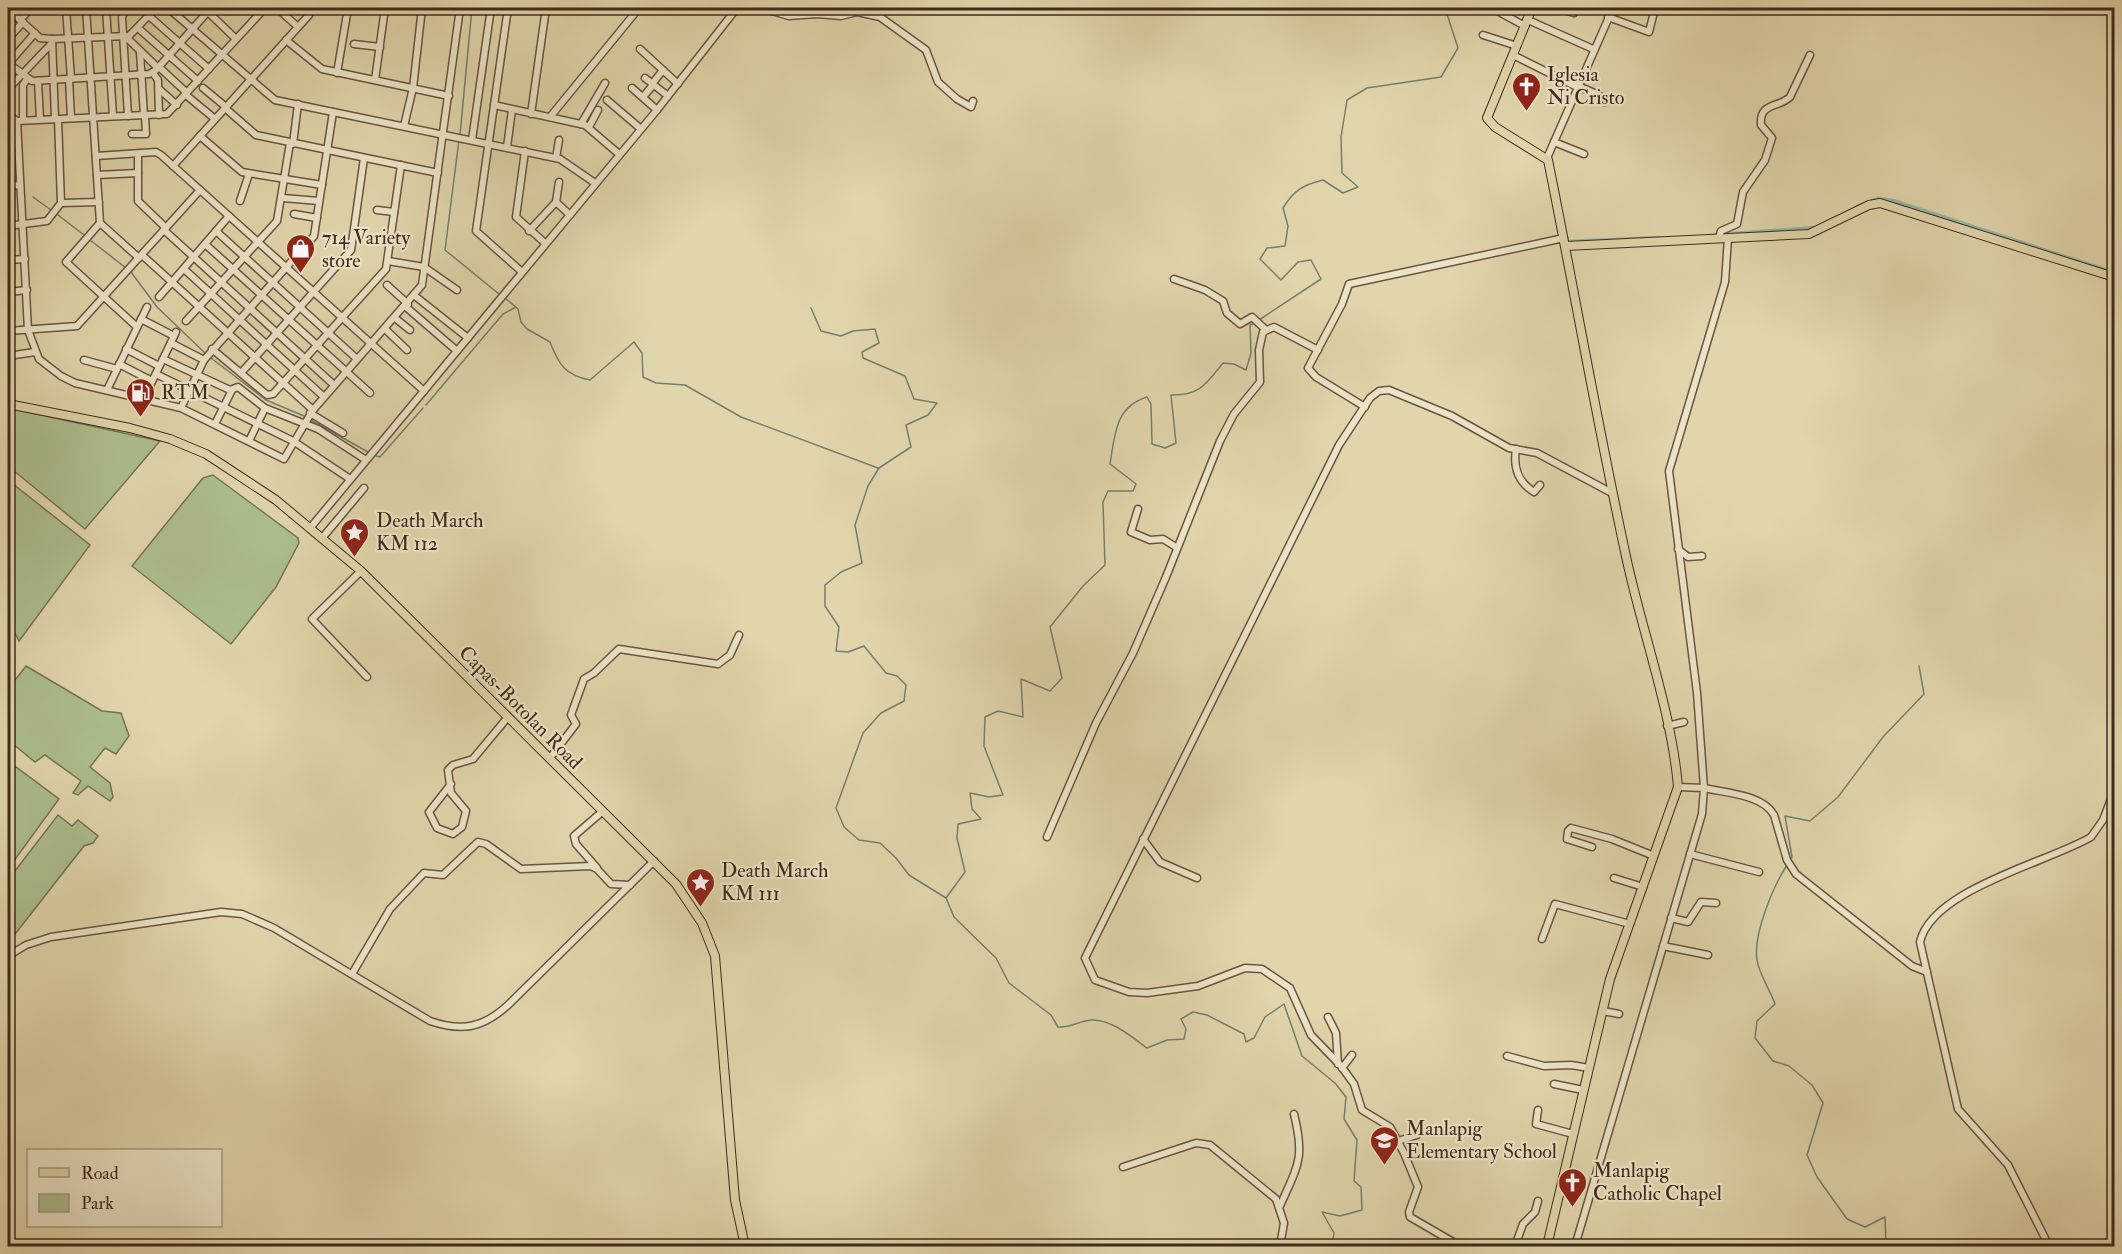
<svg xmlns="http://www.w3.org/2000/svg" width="2122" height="1254" viewBox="0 0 2122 1254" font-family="'IM FELL Double Pica',serif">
<rect width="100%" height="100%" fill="#e1d5ab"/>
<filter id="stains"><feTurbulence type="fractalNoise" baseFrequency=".00333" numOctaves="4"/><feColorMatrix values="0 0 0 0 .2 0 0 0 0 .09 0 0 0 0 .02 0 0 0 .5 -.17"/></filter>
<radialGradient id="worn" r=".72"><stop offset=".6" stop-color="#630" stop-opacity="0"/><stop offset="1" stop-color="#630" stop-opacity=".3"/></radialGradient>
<g fill="#acbe8e" stroke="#767455" stroke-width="1.5">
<polygon points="9,408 160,441 85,529 8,466"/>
<polygon points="213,475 298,538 299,543 276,587 231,644 132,566 203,478"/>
<polygon points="8,480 90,545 19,641 8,619"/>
<polygon points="26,666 102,711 121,713 129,736 116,754 105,748 90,767 110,783 113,797 110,801 88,786 78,795 73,793 81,781 45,755 35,762 8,740 8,689"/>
<polygon points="8,761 59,799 8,869"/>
<polygon points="58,815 72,826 78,820 98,836 93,843 84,846 8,943 8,880"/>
</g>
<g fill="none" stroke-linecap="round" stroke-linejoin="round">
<g stroke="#728071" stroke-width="1.5">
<polyline points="460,135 472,8"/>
<polyline points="459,140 445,250 499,294"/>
<polyline points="33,197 51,210"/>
<polyline points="58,215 84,235"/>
<polyline points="90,240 126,268"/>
<polyline points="131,272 157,307 205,353"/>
<path d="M505 298 518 309 521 322 527 329 550 342C559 365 565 375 590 380L634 342 642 353 643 377 656 383 685 385 741 417 878 468"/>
<polyline points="811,308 821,331 841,336 853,331 875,329 879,343 862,352 863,358 905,376 914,399 937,403 928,415 906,425 911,447 879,468 868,486 855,525 862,563 841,572 825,585 825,606 839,627 836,651 848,652 864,646 886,673 897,676 906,685 904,701 881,713 863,733 836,808 844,827 859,840 880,843 896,858 909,875 946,898"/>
<path d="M1259 320 1321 279 1311 260 1298 262 1281 280 1260 259 1267 248 1285 246 1288 226 1283 208C1294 190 1303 185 1323 180L1343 193 1358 187 1342 173 1341 137 1347 100 1367 88 1441 77 1458 48 1445 8"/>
<path d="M1255 323 1250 325 1251 353 1246 370 1234 364 1223 363C1207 383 1200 396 1171 395L1176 443 1165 448 1152 444 1151 404 1147 397C1115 407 1115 434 1110 464L1136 484 1133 491H1108L1103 502 1105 565 1083 586 1050 627 1062 678 1050 691 1021 679 1023 717 998 711 985 717 984 746 1003 795 989 797 970 793 972 809 981 819 958 824 957 838 965 872 946 898 954 917 996 958 1009 983 1051 1015 1058 1027C1071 1028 1079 1021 1091 1020 1111 1019 1132 1037 1147 1048L1167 1040 1184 1039 1186 1029 1181 1019 1193 1012 1207 1015 1244 1034 1246 1042 1254 1038 1265 1017 1284 1004 1302 1056 1335 1083 1346 1097 1344 1119 1357 1140 1354 1181 1361 1187 1362 1210 1340 1216 1322 1212 1334 1233 1332 1246"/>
<polyline points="211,358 266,400 304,416"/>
<polyline points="426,405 503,314 516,307"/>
<polyline points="309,419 368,452"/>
<polyline points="376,456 380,457 423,408"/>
<polyline points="1789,861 1792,857 1785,816 1810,821 1838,797 1883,737 1924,694 1919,666"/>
<path d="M1787 865C1773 887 1753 934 1757 960 1759 974 1770 990 1775 1004L1757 1021 1755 1038 1773 1061 1789 1066 1812 1085 1823 1103 1807 1155 1817 1177 1847 1219 1865 1227 1885 1217 1886 1246"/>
</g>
<g stroke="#94b9aa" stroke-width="4.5">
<polyline points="1857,207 1878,199 1893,201 2114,273"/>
<polyline points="1718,235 1815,228"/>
<polyline points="1568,242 1659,238"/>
</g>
<defs>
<g id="minor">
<polyline points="66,8 71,79"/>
<polyline points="86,8 100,223"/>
<polyline points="106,8 113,116"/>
<polyline points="126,8 122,17 128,116"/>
<polyline points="168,8 275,100 560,159 595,183"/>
<polyline points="249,8 258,15"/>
<polyline points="277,8 298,27"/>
<polyline points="508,8 476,231 522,272"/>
<polyline points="762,8 789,16 817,14 841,16 857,12 880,17 926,50 938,82 957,99 971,107 973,101"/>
<polyline points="1492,8 1525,26"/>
<polyline points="1557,8 1574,13 1576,8"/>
<polyline points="8,9 40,38 52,39 129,36 156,8"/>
<polyline points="207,11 236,39"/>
<polyline points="149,16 209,69"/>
<polyline points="1608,17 1649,32 1655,8"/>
<polyline points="20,20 31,8"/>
<polyline points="1528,20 1593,49"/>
<polyline points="138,28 198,81"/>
<polyline points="1483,35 1517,46"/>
<polyline points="125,36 158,68"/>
<polyline points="8,39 23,22"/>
<polyline points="52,39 55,119"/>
<polyline points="286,40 322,69 449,96"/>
<polyline points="354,44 380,47"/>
<polyline points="640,49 678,84"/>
<polyline points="140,52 144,116"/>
<polyline points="1513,55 1577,87"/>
<polyline points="8,63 32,81 149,74 156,70 211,8"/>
<polyline points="8,64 35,33"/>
<polyline points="159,67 187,93"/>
<polyline points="153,73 158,80 159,115"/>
<polyline points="337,73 348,8"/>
<polyline points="645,78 668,96"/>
<polyline points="69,79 71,118"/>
<polyline points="375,80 385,8"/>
<polyline points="38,81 40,119"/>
<polyline points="652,84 663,70"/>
<polyline points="1578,86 1599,95 1604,102"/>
<polyline points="203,88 226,107"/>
<polyline points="632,88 657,110"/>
<polyline points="8,89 52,43"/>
<polyline points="159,89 177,105"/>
<polyline points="186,95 215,119"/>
<polyline points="643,97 653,85"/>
<polyline points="607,100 641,129"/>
<polyline points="494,105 585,125 619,154"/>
<polyline points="225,108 256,135 438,173"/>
<polyline points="531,114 546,8"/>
<polyline points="8,115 17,121 167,114 265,8"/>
<polyline points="550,117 635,13"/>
<polyline points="23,120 23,85 27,79"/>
<polyline points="17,121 28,330 39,359 61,376 75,383 181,408 284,459 313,410 422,285 460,8"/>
<polyline points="581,124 605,83"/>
<polyline points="404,126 413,88 422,8"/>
<polyline points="589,127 598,110"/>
<polyline points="132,134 146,134 145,116"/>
<polyline points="200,136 242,172 322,185"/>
<polyline points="472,140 491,8"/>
<polyline points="1554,142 1584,154"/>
<polyline points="293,144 298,104"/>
<polyline points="507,147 512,110"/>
<polyline points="525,151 516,217 545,243"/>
<polyline points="138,154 138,201 166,228"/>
<polyline points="96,156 156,152 161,155 424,391"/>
<polyline points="556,158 559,140"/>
<polyline points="1547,158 1613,8"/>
<polyline points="173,166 309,15 310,8"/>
<polyline points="97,175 138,173"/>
<polyline points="559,182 556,202 570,215"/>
<polyline points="8,186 20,185"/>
<polyline points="283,198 319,201"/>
<polyline points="240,201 249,174"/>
<polyline points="61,203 99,202"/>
<polyline points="377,210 394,212"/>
<polyline points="294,214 317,218"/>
<polyline points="8,226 47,221 61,203 58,119"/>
<polyline points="164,230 334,385"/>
<polyline points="216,231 357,359"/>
<polyline points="529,231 556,202"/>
<path d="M1719 238 1721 231 1737 224 1743 192 1765 160 1772 138 1761 125C1759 102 1779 108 1790 97L1810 55"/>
<path d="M1728 238 1725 282 1669 471 1697 693 1704 788C1725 793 1762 794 1774 815L1787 860 1796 874 1912 966 1927 972"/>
<polyline points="205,244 370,393"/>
<polyline points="142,255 313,410"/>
<polyline points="8,260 25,259"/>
<polyline points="388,261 424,267 457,290"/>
<polyline points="184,269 324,397"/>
<polyline points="1174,279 1205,290 1223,301 1227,313 1240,324 1252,317 1265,329"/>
<polyline points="387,285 408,304"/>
<polyline points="8,292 27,290"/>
<polyline points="415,296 468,338"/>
<polyline points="159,297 229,216"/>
<polyline points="406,307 457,351"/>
<polyline points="395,318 410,330"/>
<polyline points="141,319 174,336"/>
<polyline points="186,321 277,221 290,143"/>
<polyline points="137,327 66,262 100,223 139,258"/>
<polyline points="385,329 407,350"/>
<polyline points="8,331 77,326 200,190"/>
<polyline points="171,343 204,360"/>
<polyline points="126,349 159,366"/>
<polyline points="212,349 267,395 273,394 386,269 401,165"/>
<polyline points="8,356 35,352"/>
<polyline points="163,359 230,390 238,387 265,408 318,429 366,460"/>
<polyline points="84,360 117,369"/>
<polyline points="119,364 152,381"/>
<polyline points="241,373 351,250 364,158"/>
<polyline points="156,374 293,441 350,479"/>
<polyline points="107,390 147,307"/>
<polyline points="144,398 176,332"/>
<polyline points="1365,407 1316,377 1308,368 1342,304 1349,284 1564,238"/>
<polyline points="181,408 204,360 314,236 333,112"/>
<polyline points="310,413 343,433"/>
<polyline points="215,424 232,390"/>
<polyline points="249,441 265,408"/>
<path d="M1516 449C1513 468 1518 482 1534 492L1540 485"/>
<polyline points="1138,509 1131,532 1150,540 1163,539 1176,547"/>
<polyline points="311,527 657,110 737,8"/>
<polyline points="323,537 364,488"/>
<polyline points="1678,549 1688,557 1702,556"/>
<polyline points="361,571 312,619 367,677"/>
<polyline points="1667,726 1684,722"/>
<polyline points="550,758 576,724 571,715 584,679 594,673 619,649 718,664 730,655 739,635"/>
<polyline points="451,784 429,812 437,828 453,834 462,827 466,811 451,793 448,770 453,765 473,759 508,717"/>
<polyline points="1047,837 1096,723 1133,653 1166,577 1220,441 1234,414 1260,382 1259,350 1263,332 1274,327 1318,350"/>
<polyline points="1143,839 1160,862 1197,878"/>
<polyline points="1592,847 1567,839 1568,831 1571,828 1612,839 1654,856"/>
<polyline points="1690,854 1759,872"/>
<polyline points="597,868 576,844 574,836 603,811"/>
<polyline points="1614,878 1643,887"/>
<polyline points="1671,918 1688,922 1701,902 1716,903"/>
<polyline points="1542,939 1555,904 1630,924"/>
<polyline points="1663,946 1708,955"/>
<path d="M8 956 26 945 51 937 221 912 242 914 274 928 430 1021C462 1032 483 1028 508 1005L654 861"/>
<polyline points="352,974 390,909 424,873 443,875 478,842 486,844 521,869 591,866 597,869 611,884 630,885"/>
<polyline points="1603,1011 1619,1014"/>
<polyline points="1328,1017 1336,1033 1338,1064"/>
<polyline points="1507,1056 1544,1066 1571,1065 1589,1068"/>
<polyline points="1342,1068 1352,1055"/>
<polyline points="1554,1084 1583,1090"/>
<polyline points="1538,1110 1536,1124 1573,1134"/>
<polyline points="1398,1141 1417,1135"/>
<polyline points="1123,1167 1196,1143 1210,1145 1276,1199 1284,1223 1280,1246"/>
<path d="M1280 1206C1298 1165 1305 1159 1294 1114"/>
<polyline points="1460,1246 1410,1217 1409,1212 1418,1187 1404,1153 1390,1127 1362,1110 1354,1084 1341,1066 1311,1035 1290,988 1262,969 1245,968 1198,986 1147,993 1129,992 1095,980 1085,958 1339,445 1370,398 1379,391 1389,390 1452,416 1509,448 1537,453 1612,493"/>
<polyline points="1515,1246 1523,1224 1535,1212 1538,1201"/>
<polyline points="1575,1246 1702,814 1704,788 1678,787"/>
<path d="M2049 1246 2008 1165 1958 1109 1920 942C1932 889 2049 862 2091 837L2103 820 2114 791"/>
</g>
<g id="major">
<path d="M1532 8 1487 118 1495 127 1548 160C1575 294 1598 428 1627 561 1643 634 1672 714 1678 787L1610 979 1547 1246"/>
<polyline points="1566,246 1809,234 1869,205 1880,203 2114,277"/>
<polyline points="8,404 130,428 170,439 206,454 276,500 361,571 676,884 702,923 715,956 735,1200 745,1246"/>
</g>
</defs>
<use href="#minor" stroke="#685640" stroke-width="9"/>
<use href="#major" stroke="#3f2b1c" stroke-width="10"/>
<use href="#minor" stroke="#ece4c8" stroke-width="6"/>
<use href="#major" stroke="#e1d5ab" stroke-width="8"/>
</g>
<defs>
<symbol id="church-pin" viewBox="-11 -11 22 30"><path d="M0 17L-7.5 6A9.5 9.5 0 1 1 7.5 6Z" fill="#8f2418" stroke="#ece4c8"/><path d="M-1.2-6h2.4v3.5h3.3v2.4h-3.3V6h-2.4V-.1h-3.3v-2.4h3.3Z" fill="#fff"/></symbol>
<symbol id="shop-pin" viewBox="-11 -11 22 30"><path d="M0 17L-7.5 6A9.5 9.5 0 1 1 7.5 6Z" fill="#8f2418" stroke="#ece4c8"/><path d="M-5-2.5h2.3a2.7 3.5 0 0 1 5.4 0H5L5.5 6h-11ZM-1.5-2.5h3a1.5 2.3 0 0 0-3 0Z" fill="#fff"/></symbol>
<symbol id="fuel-pin" viewBox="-11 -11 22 30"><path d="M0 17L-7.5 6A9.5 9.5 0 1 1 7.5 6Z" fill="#8f2418" stroke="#ece4c8"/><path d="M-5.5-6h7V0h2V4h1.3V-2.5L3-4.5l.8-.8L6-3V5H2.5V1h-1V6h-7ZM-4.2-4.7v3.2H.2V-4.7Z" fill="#fff"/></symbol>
<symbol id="sight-pin" viewBox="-11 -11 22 30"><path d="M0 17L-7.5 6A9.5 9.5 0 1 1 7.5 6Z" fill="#8f2418" stroke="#ece4c8"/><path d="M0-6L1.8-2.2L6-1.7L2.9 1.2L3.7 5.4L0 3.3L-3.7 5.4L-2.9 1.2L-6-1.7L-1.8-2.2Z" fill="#fff"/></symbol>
<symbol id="school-pin" viewBox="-11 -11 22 30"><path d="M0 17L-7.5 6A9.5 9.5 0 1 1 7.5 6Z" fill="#8f2418" stroke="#ece4c8"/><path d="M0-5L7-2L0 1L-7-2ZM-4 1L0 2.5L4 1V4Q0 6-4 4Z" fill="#fff"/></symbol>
</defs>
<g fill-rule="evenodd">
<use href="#church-pin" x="1510" y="70" width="33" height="45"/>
<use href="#shop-pin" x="284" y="232" width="33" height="45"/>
<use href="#fuel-pin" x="124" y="376" width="33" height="45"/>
<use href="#sight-pin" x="338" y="516" width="33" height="45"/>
<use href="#sight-pin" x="684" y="866" width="33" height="45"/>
<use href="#school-pin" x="1368" y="1124" width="33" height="45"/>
<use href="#church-pin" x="1556" y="1166" width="33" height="45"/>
</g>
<g text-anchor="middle" stroke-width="4.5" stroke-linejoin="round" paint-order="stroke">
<g font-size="20" fill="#3f2b1c" stroke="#ece4c8" text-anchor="start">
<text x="1547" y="81">Iglesia<tspan x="1547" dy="23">Ni Cristo</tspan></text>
<text x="322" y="244">714 Variety<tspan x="322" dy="23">store</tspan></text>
<text x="161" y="399">RTM</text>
<text x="376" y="527">Death March<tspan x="376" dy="23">KM 112</tspan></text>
<text x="721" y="877">Death March<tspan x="721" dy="23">KM 111</tspan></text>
<text x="1406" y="1135">Manlapig<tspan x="1406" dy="23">Elementary School</tspan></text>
<text x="1593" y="1177">Manlapig<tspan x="1593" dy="23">Catholic Chapel</tspan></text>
</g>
<g font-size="20" fill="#3f2b1c" stroke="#ece4c8">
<text transform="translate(521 707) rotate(45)" y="7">Capas-Botolan Road</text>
</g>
</g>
<rect width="2122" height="1254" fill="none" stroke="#e1d5ab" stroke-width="30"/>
<rect x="9" y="9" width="2104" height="1236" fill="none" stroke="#3f2b1c" stroke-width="3"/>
<rect x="15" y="15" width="2092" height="1224" fill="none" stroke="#3f2b1c" stroke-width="1.5"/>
<rect x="27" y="1149" width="195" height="78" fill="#ece4c8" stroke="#a79a83" stroke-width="1.5"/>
<rect x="39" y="1168" width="30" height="9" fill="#e1d5ab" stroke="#a79a83" stroke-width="1.5"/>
<text x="81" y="1179" font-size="18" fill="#3f2b1c">Road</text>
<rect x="39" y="1194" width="30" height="18" fill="#acbe8e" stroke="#a79a83" stroke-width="1.5"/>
<text x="81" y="1209" font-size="18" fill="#3f2b1c">Park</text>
<rect width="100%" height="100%" filter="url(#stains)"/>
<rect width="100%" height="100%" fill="url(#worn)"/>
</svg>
